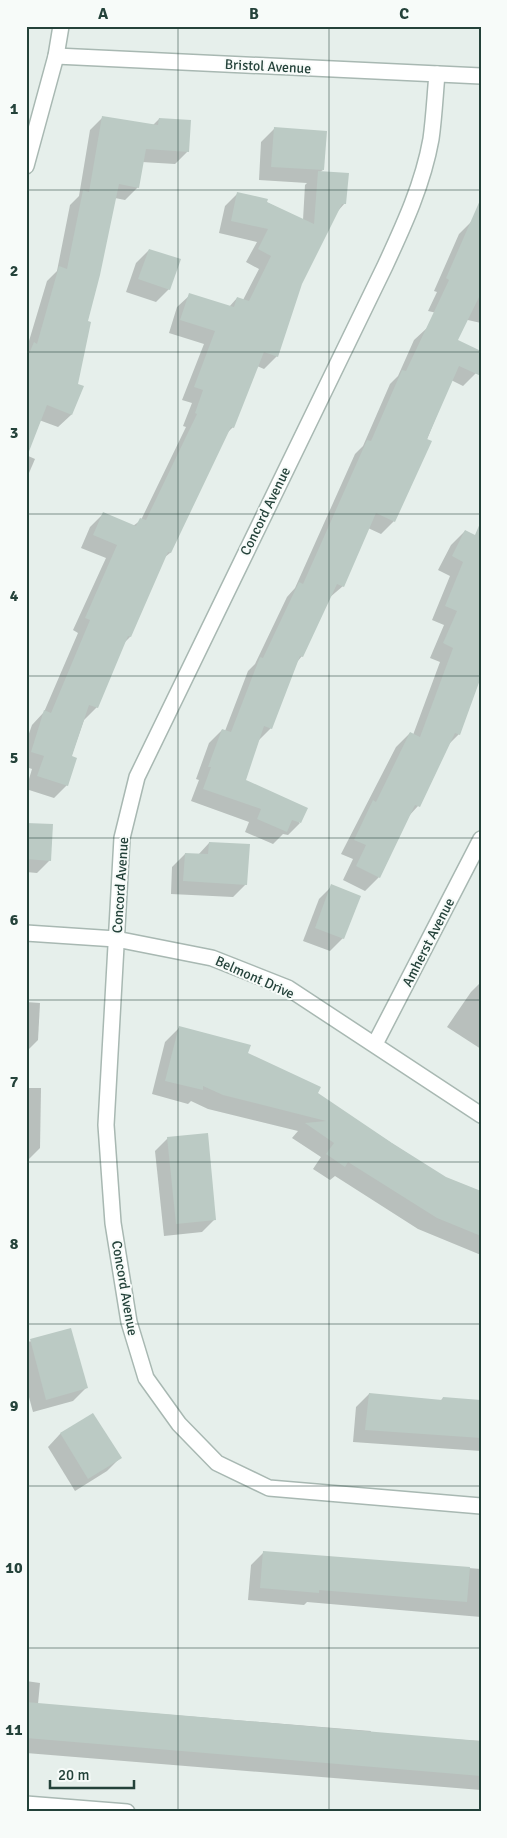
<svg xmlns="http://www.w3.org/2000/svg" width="507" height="1838" viewBox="0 0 507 1838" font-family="Signika,sans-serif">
<rect width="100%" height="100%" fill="#e6efeb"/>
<g fill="#0003">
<polygon points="103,117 153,125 159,119 188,151 175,164 142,162 138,187 125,200 115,198 86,321 71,415 58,427 39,420 26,449 26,351 47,281 57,271 70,205 79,196 90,130"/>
<polygon points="274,129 323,170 320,172 345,203 337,212 301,283 277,356 264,369 257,366 233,427 227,433 170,553 165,557 130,637 124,643 97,707 84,720 71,757 67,785 54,798 26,789 32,769 26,767 26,742 32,725 44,712 78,633 73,630 106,558 81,548 90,527 103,514 133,526 141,520 186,427 183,426 192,403 182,400 204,344 169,333 177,307 190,295 229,307 237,298 243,300 259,269 246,262 257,242 219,233 225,206 238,193 266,202 303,220 305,185 307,183 259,180 261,142"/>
<polygon points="471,222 481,226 481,323 428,311 437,292 434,291 459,234"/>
<polygon points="149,250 169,289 156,302 126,292 136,263"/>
<polygon points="427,328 476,373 463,386 451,380 394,521 381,534 368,528 343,586 329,598 302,656 297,662 271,728 258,741 244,781 300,823 288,835 283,834 273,844 245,832 249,822 191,801 199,780 196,779 209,743 222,730 225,731 248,671 255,664 287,597 295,588 355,454 363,446 390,384 398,376 414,340"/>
<polygon points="26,455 35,459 26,480"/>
<polygon points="465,531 459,734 449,744 418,806 408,817 379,877 365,891 343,880 353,859 341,854 396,747 410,733 413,735 440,662 430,658 444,625 432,620 450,576 438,570 451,545"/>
<polygon points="26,824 50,860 37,873 26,872"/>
<polygon points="209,843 246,884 233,897 171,894 172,867 185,854 198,855"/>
<polygon points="332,886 343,938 330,951 303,941 319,899"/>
<polygon points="481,982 481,1049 447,1027 471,992"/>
<polygon points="26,1002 40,1003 38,1040 26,1052"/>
<polygon points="179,1028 247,1054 316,1094 445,1178 481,1193 481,1255 418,1229 335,1176 330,1180 313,1169 321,1157 292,1138 298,1131 208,1109 191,1101 188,1104 152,1094 165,1042"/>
<polygon points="26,1088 41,1088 40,1148 27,1161"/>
<polygon points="168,1138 215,1219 202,1232 164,1236 155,1151"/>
<polygon points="30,1341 86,1388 73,1401 33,1412 26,1386 26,1345"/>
<polygon points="369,1394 440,1401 443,1398 481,1402 481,1451 353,1442 356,1407"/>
<polygon points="93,1415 120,1458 107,1471 75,1491 48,1447 60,1434"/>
<polygon points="264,1552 481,1569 481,1617 307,1602 304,1605 248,1600 251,1565"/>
<polygon points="26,1681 40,1683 38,1704 371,1731 370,1734 481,1741 481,1790 26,1753"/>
</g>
<g fill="#bbcac4">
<polygon points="102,116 158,125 159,118 191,120 189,152 146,149 139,188 119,184 100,275 88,321 91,322 78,384 84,386 72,415 47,405 28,454 26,454 26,361 34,342 37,344 59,266 67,269 83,190 89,192"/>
<polygon points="274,127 327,131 324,170 271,167"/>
<polygon points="318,171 349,173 346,204 342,204 302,284 278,357 264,352 234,428 231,427 171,553 168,552 131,637 128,636 98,708 89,705 72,756 77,758 68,786 37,776 44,756 31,752 44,710 51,713 90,620 85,618 117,545 93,535 103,512 136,526 140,518 146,520 197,414 195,413 203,390 194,387 215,331 180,320 189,293 234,307 237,297 249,301 271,256 258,249 268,229 231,221 237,192 268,199 267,202 314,224"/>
<polygon points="481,198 481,293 458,340 481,351 481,376 459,366 427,439 432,441 395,522 376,513 344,587 337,584 303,657 300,656 272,729 264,726 246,780 308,808 301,823 292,820 287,832 257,819 261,809 203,789 211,767 208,767 222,729 231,732 260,657 263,658 299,582 303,584 367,440 371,441 402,370 406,371 449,280 446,278"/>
<polygon points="149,249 181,259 170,290 138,279"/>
<polygon points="481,521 481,677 460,735 455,733 420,807 415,805 380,878 356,866 366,845 354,840 373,800 376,802 410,732 420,737 453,648 443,643 457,611 445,606 463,562 452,556 465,530 475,535"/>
<polygon points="26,823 53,824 51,861 26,859"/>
<polygon points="209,842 250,844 247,885 183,881 185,853 208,854"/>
<polygon points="331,884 361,896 344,939 315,928"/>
<polygon points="179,1026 251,1045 248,1053 321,1087 318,1093 392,1143 446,1177 481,1191 481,1236 437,1218 348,1162 345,1167 326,1154 334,1143 305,1123 326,1121 223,1095 203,1086 203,1090 165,1081"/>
<polygon points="208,1133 216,1220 176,1224 167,1137"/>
<polygon points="71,1328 88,1388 46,1400 30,1339"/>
<polygon points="369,1393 442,1400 443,1397 481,1400 481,1438 365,1430"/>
<polygon points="93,1413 122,1458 88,1479 60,1433"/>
<polygon points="263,1551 470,1567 467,1602 319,1590 319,1593 260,1588"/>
<polygon points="26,1702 481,1741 481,1776 26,1738"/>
</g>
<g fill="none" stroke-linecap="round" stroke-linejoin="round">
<defs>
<g id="minor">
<polyline points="56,56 481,76"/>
<path d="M437 74C435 96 434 118 431 139 423 184 404 225 385 266L137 777 122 838 106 1125 113 1223 129 1322 146 1378 179 1424 217 1463 269 1488 481 1506"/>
<polyline points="26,166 56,56 61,26"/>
<polyline points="26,933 116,939 212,958 288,988 481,1115"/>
<polyline points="375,1044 481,839"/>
<polyline points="26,1804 127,1812"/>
</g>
</defs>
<use href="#minor" stroke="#a8b8b2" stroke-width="18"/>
<use href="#minor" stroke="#fff" stroke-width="15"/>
</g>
<path fill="none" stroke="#24423a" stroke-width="1" stroke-opacity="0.55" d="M178 26V1812M329 26V1812M26 190H481M26 352H481M26 514H481M26 676H481M26 838H481M26 1000H481M26 1162H481M26 1324H481M26 1486H481M26 1648H481"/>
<g text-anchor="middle" stroke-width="4" stroke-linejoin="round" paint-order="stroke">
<g font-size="14" fill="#24423a" stroke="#f7fbf9">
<text transform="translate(268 66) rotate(3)" y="5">Bristol Avenue</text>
<text transform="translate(265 511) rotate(-64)" y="5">Concord Avenue</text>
<text transform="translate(120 885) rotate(-86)" y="5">Concord Avenue</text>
<text transform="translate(428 942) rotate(-63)" y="5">Amherst Avenue</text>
<text transform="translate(255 977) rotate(24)" y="5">Belmont Drive</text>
<text transform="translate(125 1288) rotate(80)" y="5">Concord Avenue</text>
</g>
</g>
<rect width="507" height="1838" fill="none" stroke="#f7fbf9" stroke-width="55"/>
<path d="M50 1780v8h84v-8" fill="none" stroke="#24423a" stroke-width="2.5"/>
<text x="58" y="1780" font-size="15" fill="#24423a" stroke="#f7fbf9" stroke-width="4" paint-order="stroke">20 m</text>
<rect x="28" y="28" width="452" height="1782" fill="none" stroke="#24423a" stroke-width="2"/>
<g font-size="16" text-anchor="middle" font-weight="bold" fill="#24423a">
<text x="103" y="19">A</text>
<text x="254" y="19">B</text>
<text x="404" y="19">C</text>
<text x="14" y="114">1</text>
<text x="14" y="276">2</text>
<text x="14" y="438">3</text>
<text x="14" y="601">4</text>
<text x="14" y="763">5</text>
<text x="14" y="925">6</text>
<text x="14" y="1087">7</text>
<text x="14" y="1249">8</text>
<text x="14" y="1411">9</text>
<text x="14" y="1573">10</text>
<text x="14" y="1735">11</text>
</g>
</svg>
